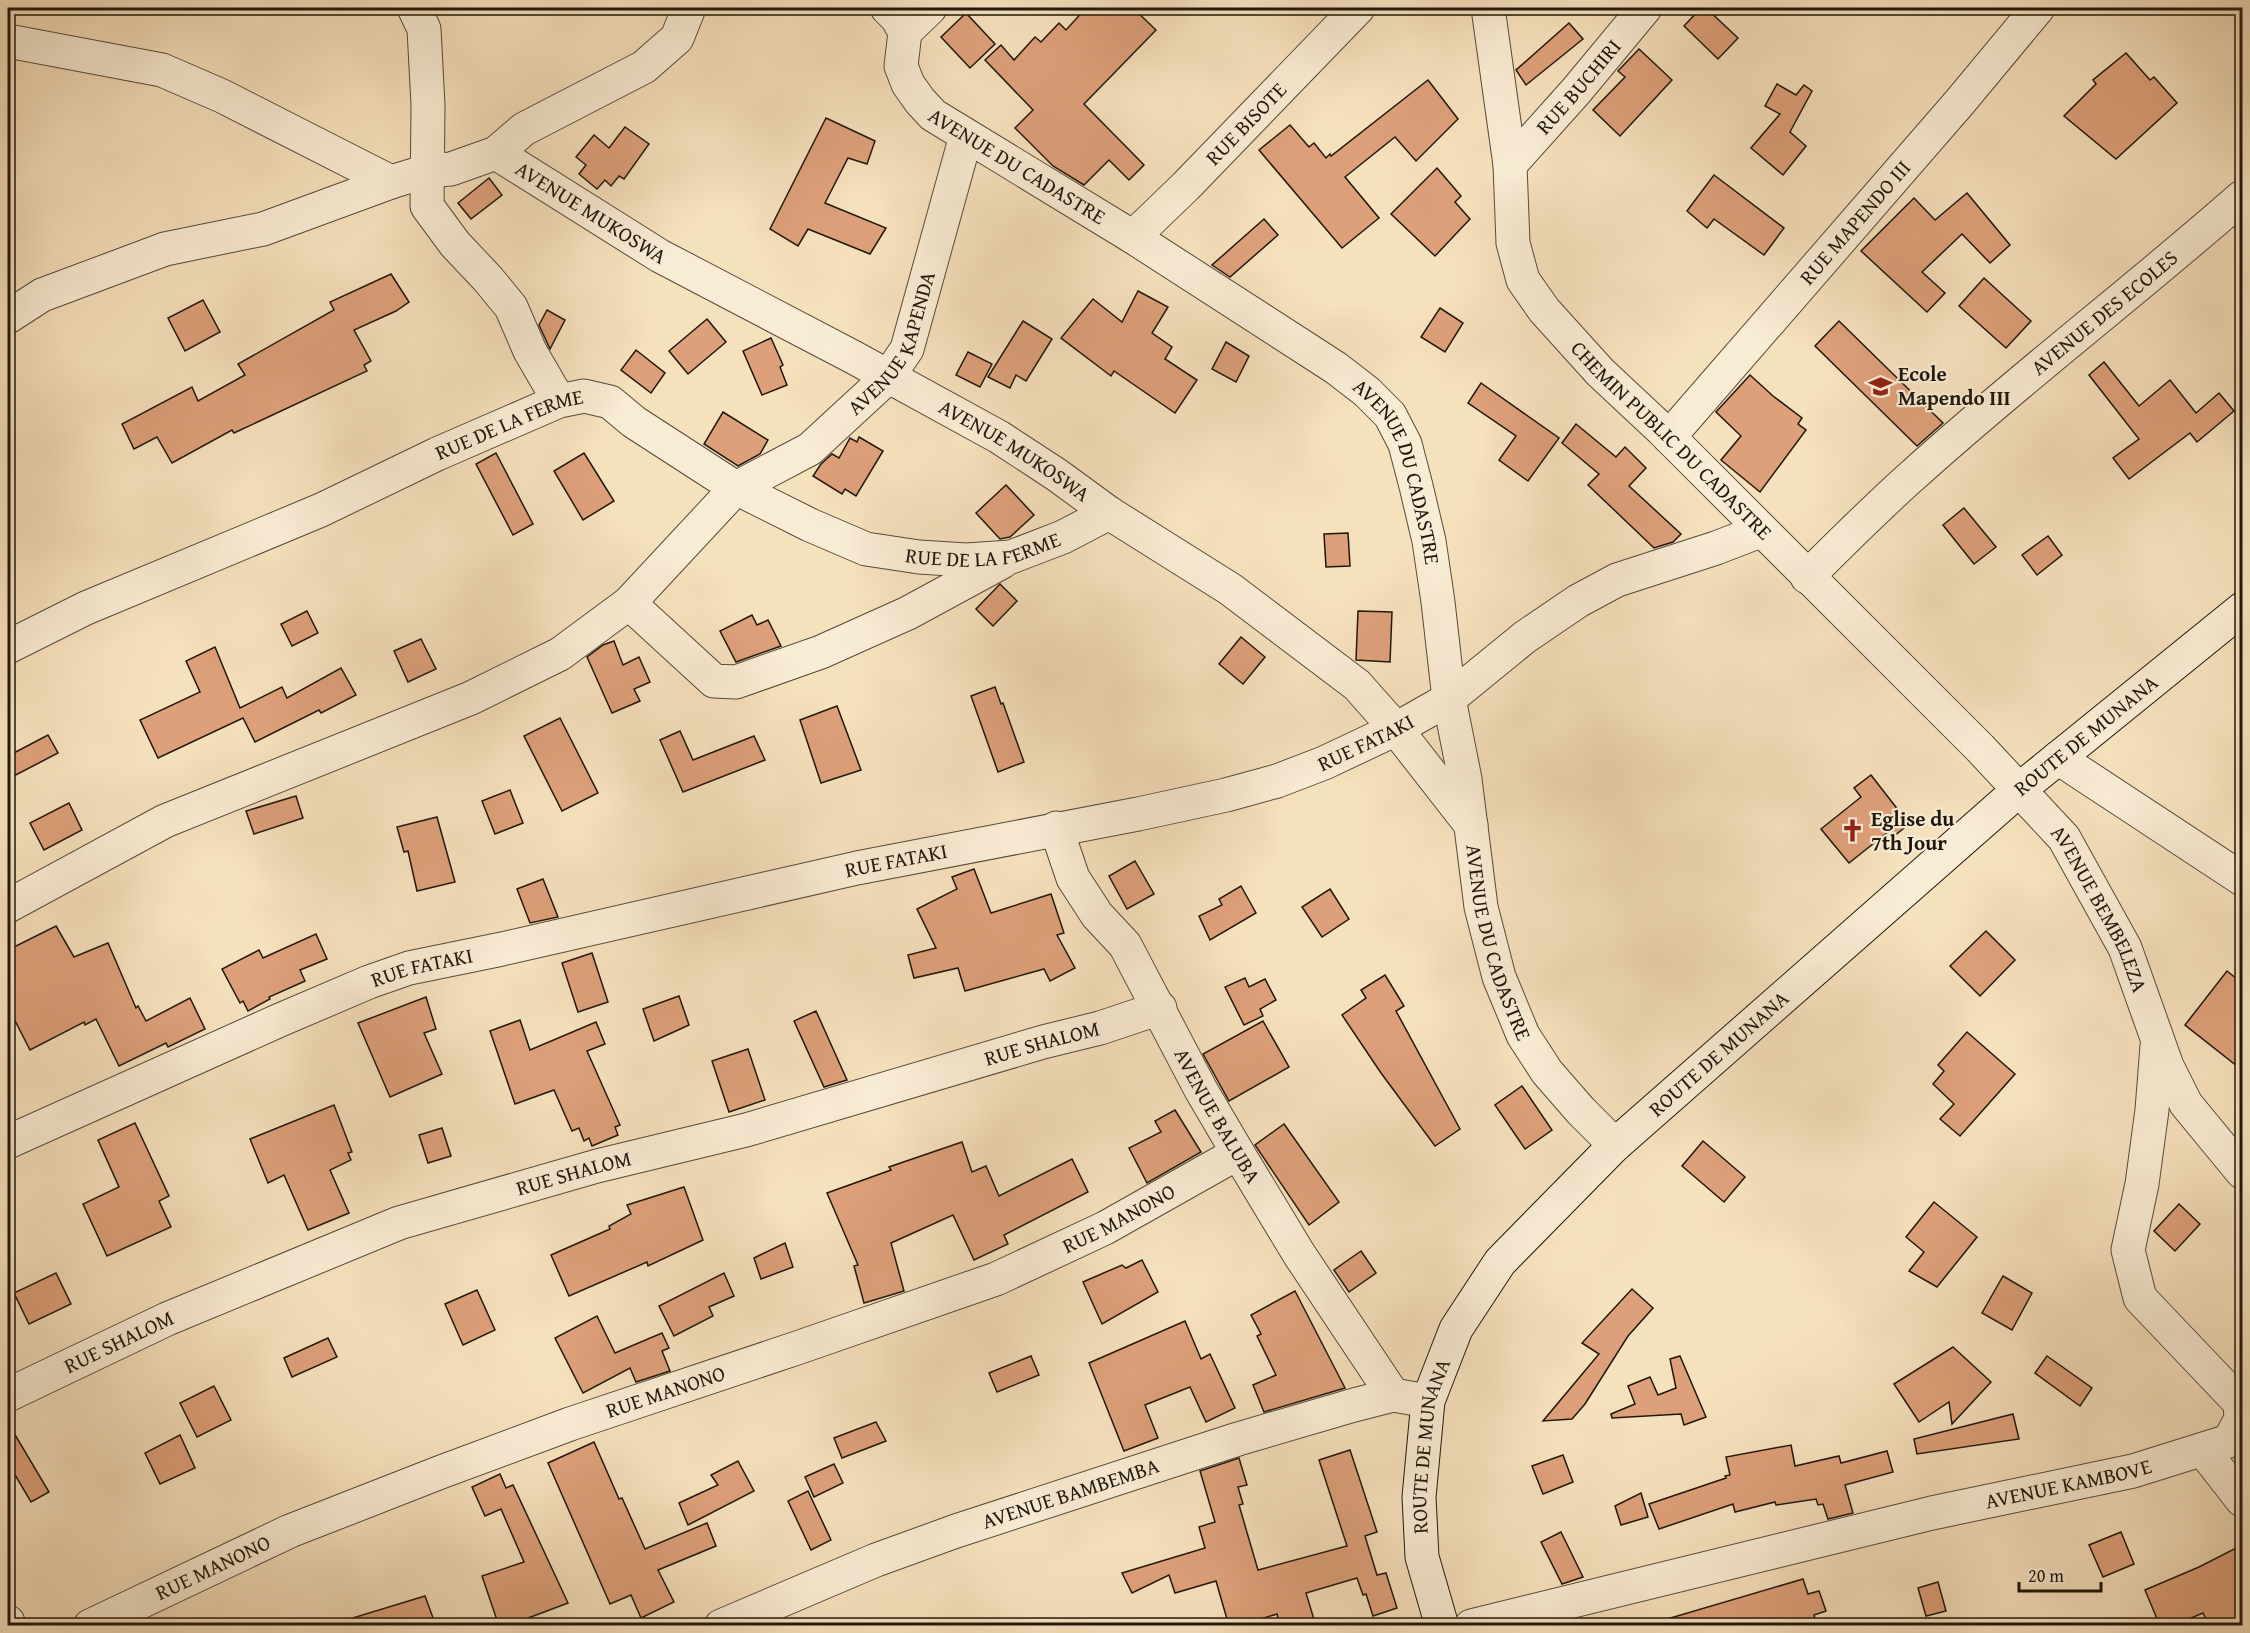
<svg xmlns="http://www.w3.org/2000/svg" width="2250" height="1633" viewBox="0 0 2250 1633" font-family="'Gentium Book Plus',serif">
<rect width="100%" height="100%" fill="#f6e1bd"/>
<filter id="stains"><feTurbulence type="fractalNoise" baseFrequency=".00333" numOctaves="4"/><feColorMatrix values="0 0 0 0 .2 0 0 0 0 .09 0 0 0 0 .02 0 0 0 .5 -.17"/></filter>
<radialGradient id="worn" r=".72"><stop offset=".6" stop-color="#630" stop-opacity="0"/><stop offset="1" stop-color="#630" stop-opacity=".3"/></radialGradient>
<g fill="#dea07a" stroke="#1f170e" stroke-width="1.5">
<polygon points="1086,8 1133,8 1156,30 1084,104 1144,165 1129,180 1109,160 1084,185 1053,166 1015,128 1033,110 985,60 1001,45 1014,60 1035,37 1041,42 1059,23 1066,30"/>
<polygon points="1701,8 1706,8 1738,38 1718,59 1684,26"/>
<polygon points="966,13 995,44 970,68 941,37"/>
<polygon points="1569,23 1583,39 1526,85 1516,70"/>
<polygon points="1639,49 1672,80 1620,136 1593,110 1625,77 1618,71"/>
<polygon points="2126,53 2150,80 2154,77 2177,103 2116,159 2064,116 2096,84 2093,80"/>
<polygon points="1428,80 1458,119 1416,161 1395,137 1345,177 1379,218 1342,248 1259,150 1290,125 1309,147 1314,143 1326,158 1330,154 1331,156"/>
<polygon points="1777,84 1796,95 1804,85 1812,91 1790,132 1806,146 1783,175 1751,148 1780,114 1765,106"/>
<polygon points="826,118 875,141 867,164 848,158 825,203 886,228 870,254 808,229 798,246 770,229"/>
<polygon points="625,127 649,144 624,179 619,176 611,186 605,180 597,189 579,174 586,165 576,157 594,135 609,148"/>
<polygon points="1437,168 1461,196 1455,202 1470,219 1435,256 1391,214"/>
<polygon points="1714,175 1784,228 1764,255 1714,219 1707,228 1687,211"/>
<polygon points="489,178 502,195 471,219 458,203"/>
<polygon points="1967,193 2010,245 1990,263 1962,234 1922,272 1945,293 1927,312 1861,251 1914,198 1935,220"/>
<polygon points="1264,219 1278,235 1230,277 1212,265"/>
<polygon points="391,274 409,302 396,311 354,330 371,361 364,365 367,371 234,433 232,430 172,463 157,437 134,449 122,424 192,387 198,401 245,375 238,364 334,310 330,302"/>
<polygon points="1984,278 2031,321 2006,348 1959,306"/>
<polygon points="1138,291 1168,307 1152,333 1172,347 1165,359 1197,380 1175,413 1114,371 1111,376 1061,338 1093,299 1122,322"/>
<polygon points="203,300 220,332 185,351 168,318"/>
<polygon points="1440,308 1463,323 1445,352 1421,337"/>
<polygon points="547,310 565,320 550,349 539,325"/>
<polygon points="707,319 726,342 688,374 669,351"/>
<polygon points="1023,321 1052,339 1026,381 1016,375 1010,388 988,377"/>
<polygon points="1839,321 1943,423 1917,446 1815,346"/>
<polygon points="771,338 783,365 780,367 787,385 762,395 743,351"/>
<polygon points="1226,342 1249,356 1236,382 1212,369"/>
<polygon points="636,350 665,373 651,393 621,370"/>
<polygon points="968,352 992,364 980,387 956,375"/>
<polygon points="2104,362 2139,406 2170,380 2196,413 2219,393 2234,411 2197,442 2190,433 2129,479 2113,458 2139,439 2089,375"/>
<polygon points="1750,375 1773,396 1802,418 1798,424 1806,430 1760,492 1721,460 1741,436 1716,412"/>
<polygon points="1481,383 1559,438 1528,481 1499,460 1516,436 1468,403"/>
<polygon points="723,412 768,440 760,454 738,466 704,444"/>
<polygon points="1576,424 1616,457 1625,447 1646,468 1629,486 1681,534 1673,542 1654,548 1588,485 1599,474 1562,443"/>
<polygon points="859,437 883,451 856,496 845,489 842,494 813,476 821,464 832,454 839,458 850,438 857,442"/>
<polygon points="496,453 533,524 513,535 476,464"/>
<polygon points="584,453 614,501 583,520 554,471"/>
<polygon points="1006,485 1034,515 1010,537 1000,539 976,513"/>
<polygon points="1964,508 1996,547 1974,564 1943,525"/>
<polygon points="1348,533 1350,566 1326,567 1324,534"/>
<polygon points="2048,536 2062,555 2037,575 2022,555"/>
<polygon points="1000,584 1017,601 993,626 976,609"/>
<polygon points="307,611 318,633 292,646 281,624"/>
<polygon points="1358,611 1392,612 1390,662 1356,660"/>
<polygon points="752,615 757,625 768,620 781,646 736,662 720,631"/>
<polygon points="1241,637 1265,657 1243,684 1219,664"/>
<polygon points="421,639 436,669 408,682 394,651"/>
<polygon points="614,641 623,665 639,657 650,682 634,689 640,701 612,713 587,657 603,645"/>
<polygon points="215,647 240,708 282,687 287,698 341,668 356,695 321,713 319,710 255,742 243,718 158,758 140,720 200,692 186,661"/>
<polygon points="995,687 1001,704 1003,703 1024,762 998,772 971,696"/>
<polygon points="837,706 861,770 821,783 800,720"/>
<polygon points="560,718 598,793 562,811 524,736"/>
<polygon points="680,731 693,760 754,736 765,760 683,792 660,740"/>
<polygon points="48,735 58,753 8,779 8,756"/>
<polygon points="1871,775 1909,824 1893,837 1888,832 1849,863 1821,829 1861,797 1854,788"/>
<polygon points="510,790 523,823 495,834 482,801"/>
<polygon points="296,796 303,818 254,834 246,811"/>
<polygon points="69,803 82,830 44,850 30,823"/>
<polygon points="437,817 455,882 417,891 408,851 404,852 397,827"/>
<polygon points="1135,861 1154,894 1127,909 1109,876"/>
<polygon points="974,869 991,913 1051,894 1064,933 1057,935 1075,968 1050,981 1044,969 965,991 958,968 914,978 908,955 936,948 917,909 957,889 952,877"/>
<polygon points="543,879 558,917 530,923 517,889"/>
<polygon points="1241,886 1256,913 1210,940 1199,916 1222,905 1219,899"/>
<polygon points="1330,889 1349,919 1322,937 1302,907"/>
<polygon points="56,926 74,957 108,943 136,1008 138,1006 146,1021 190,998 205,1029 168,1047 166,1043 119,1066 96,1019 85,1025 84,1022 30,1050 8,1007 8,950"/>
<polygon points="1986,931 2015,960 1980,996 1950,966"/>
<polygon points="316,934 327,959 300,970 305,981 269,997 270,999 248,1011 243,1001 240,1003 222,969 259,950 263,958"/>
<polygon points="592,953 608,1002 578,1012 562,963"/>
<polygon points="2227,971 2242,983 2242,1070 2185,1025"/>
<polygon points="1385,975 1404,1006 1396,1011 1460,1129 1435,1146 1381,1073 1342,1015 1366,998 1361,990"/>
<polygon points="1245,978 1249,987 1265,979 1276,1000 1260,1009 1263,1016 1244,1025 1225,987"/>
<polygon points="679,996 689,1025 654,1041 643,1009"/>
<polygon points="426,997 436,1029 424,1033 442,1074 390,1097 358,1023"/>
<polygon points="816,1011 847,1080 824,1087 794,1021"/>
<polygon points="520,1020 530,1050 596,1022 605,1044 587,1051 620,1125 615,1127 618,1135 592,1146 589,1138 584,1141 579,1128 572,1131 554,1090 515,1104 490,1031"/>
<polygon points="1263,1021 1289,1067 1229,1101 1203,1054"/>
<polygon points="1967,1032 2015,1074 1960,1136 1940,1119 1954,1104 1933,1084 1944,1071 1938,1065"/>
<polygon points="748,1049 765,1100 729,1112 712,1061"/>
<polygon points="1522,1086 1552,1130 1525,1149 1495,1105"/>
<polygon points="334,1105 352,1152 348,1153 351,1160 330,1170 349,1213 308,1230 284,1175 268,1183 250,1139"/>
<polygon points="1175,1110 1201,1152 1147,1183 1129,1148 1161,1132 1155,1121"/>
<polygon points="135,1123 169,1196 159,1201 171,1227 107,1256 83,1204 119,1187 98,1140"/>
<polygon points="1284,1124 1339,1202 1309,1225 1255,1145"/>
<polygon points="442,1128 451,1156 428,1163 419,1135"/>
<polygon points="1703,1141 1745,1177 1724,1202 1682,1166"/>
<polygon points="962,1142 972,1172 986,1166 999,1196 1072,1159 1088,1192 1004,1235 1008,1244 974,1260 953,1215 891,1243 904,1291 864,1303 854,1266 858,1265 827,1193 891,1170 889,1167"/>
<polygon points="684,1187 703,1240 648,1266 647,1262 569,1296 551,1255 610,1229 609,1226 631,1214 627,1205"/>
<polygon points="1934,1202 1977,1237 1937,1287 1909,1271 1924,1252 1906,1237"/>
<polygon points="2179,1204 2200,1224 2175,1251 2154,1231"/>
<polygon points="785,1243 793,1267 761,1279 754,1258"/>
<polygon points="1361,1251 1376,1273 1349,1292 1334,1270"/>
<polygon points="1142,1260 1158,1292 1102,1324 1083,1282 1122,1265 1126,1268"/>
<polygon points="56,1273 71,1304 29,1324 14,1293"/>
<polygon points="724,1273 734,1296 709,1307 713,1316 674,1336 659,1306"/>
<polygon points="2003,1276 2032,1293 2012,1330 1982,1313"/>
<polygon points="1632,1289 1653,1308 1628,1336 1585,1404 1572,1419 1543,1421 1599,1354 1582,1343"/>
<polygon points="477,1290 495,1330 463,1345 445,1304"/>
<polygon points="1295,1291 1345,1388 1264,1412 1253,1385 1276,1375 1257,1336 1261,1334 1251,1315"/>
<polygon points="597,1316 615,1353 662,1333 669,1348 662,1351 670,1371 636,1382 630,1368 583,1393 555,1338"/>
<polygon points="1185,1321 1201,1359 1210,1354 1235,1408 1206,1422 1190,1387 1145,1405 1158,1438 1124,1451 1089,1363"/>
<polygon points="328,1338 337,1357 292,1377 284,1358"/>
<polygon points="1953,1347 1991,1382 1952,1424 1949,1402 1919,1422 1894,1384"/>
<polygon points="1031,1356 1039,1375 997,1392 989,1373"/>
<polygon points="1680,1356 1706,1417 1684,1425 1681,1414 1612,1418 1611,1414 1635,1404 1628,1386 1650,1377 1658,1395 1676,1388 1670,1359"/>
<polygon points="2047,1356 2092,1388 2080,1406 2035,1373"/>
<polygon points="214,1386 231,1420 197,1437 180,1403"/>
<polygon points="2013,1414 2019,1439 1917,1454 1914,1439"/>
<polygon points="876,1422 886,1441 842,1458 834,1438"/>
<polygon points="8,1423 49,1492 31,1502 8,1463"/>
<polygon points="180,1435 195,1468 160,1484 145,1453"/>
<polygon points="594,1442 619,1499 622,1498 645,1549 707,1523 716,1546 658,1570 674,1602 641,1618 631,1595 610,1604 548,1463"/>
<polygon points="1791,1445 1795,1466 1839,1456 1841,1463 1887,1451 1893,1472 1845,1485 1853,1513 1828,1519 1823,1504 1818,1505 1816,1499 1776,1505 1775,1502 1735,1512 1733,1504 1659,1529 1649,1504 1726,1478 1725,1476 1730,1475 1726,1457"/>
<polygon points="1350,1450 1377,1532 1365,1536 1377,1575 1386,1573 1397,1608 1373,1616 1366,1594 1363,1595 1357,1578 1306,1593 1316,1626 1280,1626 1277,1614 1237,1626 1229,1626 1216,1581 1175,1593 1169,1575 1132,1593 1122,1573 1205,1548 1199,1527 1215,1522 1200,1471 1239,1458 1247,1485 1238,1487 1243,1504 1239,1505 1258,1570 1347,1546 1319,1460"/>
<polygon points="1563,1455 1573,1482 1543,1494 1532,1466"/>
<polygon points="738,1461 754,1491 688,1525 679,1503 718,1485 711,1475"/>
<polygon points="834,1464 843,1483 814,1497 805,1477"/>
<polygon points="500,1474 506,1488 513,1485 568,1603 507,1626 499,1626 482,1576 524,1562 501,1509 485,1516 472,1487"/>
<polygon points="808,1491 831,1540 811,1550 788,1501"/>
<polygon points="1641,1493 1648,1517 1621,1525 1615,1506"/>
<polygon points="1561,1532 1583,1577 1562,1584 1541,1542"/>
<polygon points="2121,1532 2134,1564 2103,1577 2089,1545"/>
<polygon points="2242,1545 2242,1626 2209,1626 2203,1613 2172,1626 2160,1626 2145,1590 2199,1567"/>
<polygon points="1803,1579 1808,1594 1819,1591 1826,1611 1814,1615 1817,1626 1668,1626 1667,1619"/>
<polygon points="1938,1582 1946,1611 1926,1616 1918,1588"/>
<polygon points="425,1596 436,1626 347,1626 346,1620"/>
</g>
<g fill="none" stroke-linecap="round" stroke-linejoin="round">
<defs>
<g id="street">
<polyline points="414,8 424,29 428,105 427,206 455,244 488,279 511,307 530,351 559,401"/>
<path id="s1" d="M887 8 897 18 905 32 901 66 908 84 920 101 933 115 1133 237 1336 368 1367 392 1390 415 1405 444 1416 486 1429 541 1438 602 1449 699 1465 779 1481 907 1499 977 1523 1035 1547 1072 1581 1111 1615 1145"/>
<path id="s2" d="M1488 8 1510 165 1513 243 1523 280 1544 310 1600 372 1662 430 1980 748 2064 838 2125 948 2167 1066 2186 1104 2242 1172"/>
<polyline points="905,32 930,8"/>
<polyline points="8,41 162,70 222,96 391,182"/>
<path id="s3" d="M496 153 660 256 853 357 999 437 1057 475 1109 513 1230 589 1357 685 1396 729 1471 825"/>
<path id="s4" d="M1510 165 1577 90 1645 8"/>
<path id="s5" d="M1133 237 1186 186 1358 8"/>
<polyline points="8,317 42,295 165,249 263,229 391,182 427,171 451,169 496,153 524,129 644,67 677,38 689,8"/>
<path id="s6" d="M1669 437 1959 103 2038 8"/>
<path id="s7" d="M1807 577C1841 543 1876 508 1912 476 2019 379 2134 292 2242 197"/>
<polyline points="629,603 714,681 736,682 821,652 908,613 1002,562"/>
<path id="s8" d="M8 647 86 608 321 510 437 454 559 401 584 396 610 402 634 422 736 488 810 525 866 549 919 557 966 560 1011 557 1063 537 1109 513"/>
<polyline points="2058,758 2242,879"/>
<path id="s9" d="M1056 828 1073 878 1097 915 1125 945 1201 1090 1238 1153 1299 1254 1393 1395"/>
<path id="s10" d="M8 906 165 821 471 698 560 654 629 603 736 488 810 449 888 377 907 349 966 136"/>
<path id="s11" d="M8 1142 280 1020 369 982 409 968 502 949 857 868 1138 814 1226 795 1277 781 1324 763 1396 729 1449 699 1525 637 1578 601 1617 580 1716 548 1760 531"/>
<path id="s12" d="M8 1395 167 1319 399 1223 597 1166 746 1130 1043 1042 1100 1028 1160 1008"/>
<polyline points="2203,1450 2242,1500"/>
<polyline points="8,1622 9,1626"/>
<path id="s13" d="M90 1626 290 1531 441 1472 570 1424 797 1348 996 1279 1105 1228 1238 1153"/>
<path id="s14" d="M721 1626 876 1560 956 1531 1238 1439 1354 1405 1393 1395 1428 1401"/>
<path id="s15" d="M1471 1626 1932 1513 2133 1471 2229 1441 2241 1419 2240 1403 2140 1298 2128 1250 2142 1184 2152 1110 2157 1046"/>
</g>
<g id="secondary">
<path id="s16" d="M1442 1626 1422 1557 1419 1497 1428 1401 1456 1329 1500 1262 1615 1145 2020 789 2242 609"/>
</g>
</defs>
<use href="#street" stroke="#554a3a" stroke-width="35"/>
<use href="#secondary" stroke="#1f170e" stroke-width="35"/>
<use href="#street" stroke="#f9ecd4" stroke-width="33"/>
<use href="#secondary" stroke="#f9ecd4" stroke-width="33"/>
</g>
<defs>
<symbol id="school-bare" viewBox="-9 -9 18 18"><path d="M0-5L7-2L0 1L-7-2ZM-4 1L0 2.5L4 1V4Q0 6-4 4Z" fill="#8f2418" stroke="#f9ecd4" stroke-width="2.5" paint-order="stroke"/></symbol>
<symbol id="church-bare" viewBox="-9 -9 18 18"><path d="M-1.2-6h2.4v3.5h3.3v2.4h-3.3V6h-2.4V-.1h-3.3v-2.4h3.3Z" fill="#8f2418" stroke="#f9ecd4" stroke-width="2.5" paint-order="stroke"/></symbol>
</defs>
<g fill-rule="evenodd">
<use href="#school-bare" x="1864" y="370" width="33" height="33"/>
<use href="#church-bare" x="1836" y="814" width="33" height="33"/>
</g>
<g text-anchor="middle" stroke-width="4.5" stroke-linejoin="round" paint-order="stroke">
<g font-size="21" fill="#1f170e" stroke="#f9ecd4">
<text dy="7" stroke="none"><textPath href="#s4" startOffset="104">RUE BUCHIRI</textPath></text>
<text dy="7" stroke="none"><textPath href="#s5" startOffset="160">RUE BISOTE</textPath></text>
<text dy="7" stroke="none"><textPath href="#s1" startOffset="222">AVENUE DU CADASTRE</textPath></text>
<text dy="7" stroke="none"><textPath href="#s3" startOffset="112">AVENUE MUKOSWA</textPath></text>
<text dy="7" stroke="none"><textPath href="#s6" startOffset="284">RUE MAPENDO III</textPath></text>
<text dy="7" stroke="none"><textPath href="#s7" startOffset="398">AVENUE DES ECOLES</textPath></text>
<text dy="7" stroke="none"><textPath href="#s10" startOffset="1072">AVENUE KAPENDA</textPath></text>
<text dy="7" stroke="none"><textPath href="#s8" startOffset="549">RUE DE LA FERME</textPath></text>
<text dy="7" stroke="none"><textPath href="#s2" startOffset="494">CHEMIN PUBLIC DU CADASTRE</textPath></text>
<text dy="7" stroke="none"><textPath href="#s3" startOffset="598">AVENUE MUKOSWA</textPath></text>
<text dy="7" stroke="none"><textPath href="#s1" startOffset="726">AVENUE DU CADASTRE</textPath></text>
<text dy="7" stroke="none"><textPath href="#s8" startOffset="1071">RUE DE LA FERME</textPath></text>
<text dy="7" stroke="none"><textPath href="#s16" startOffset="1174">ROUTE DE MUNANA</textPath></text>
<text dy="7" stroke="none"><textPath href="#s11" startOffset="1422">RUE FATAKI</textPath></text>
<text dy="7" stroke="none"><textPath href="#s11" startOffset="936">RUE FATAKI</textPath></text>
<text dy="7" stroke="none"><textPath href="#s2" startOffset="1132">AVENUE BEMBELEZA</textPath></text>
<text dy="7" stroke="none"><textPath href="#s1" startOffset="1212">AVENUE DU CADASTRE</textPath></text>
<text dy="7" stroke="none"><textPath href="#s11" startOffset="450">RUE FATAKI</textPath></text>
<text dy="7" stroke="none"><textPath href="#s12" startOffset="1095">RUE SHALOM</textPath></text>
<text dy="7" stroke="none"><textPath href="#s16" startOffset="688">ROUTE DE MUNANA</textPath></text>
<text dy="7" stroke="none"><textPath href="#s9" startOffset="332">AVENUE BALUBA</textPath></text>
<text dy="7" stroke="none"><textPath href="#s12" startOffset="609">RUE SHALOM</textPath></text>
<text dy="7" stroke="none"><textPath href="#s13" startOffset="1108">RUE MANONO</textPath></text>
<text dy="7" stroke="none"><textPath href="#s12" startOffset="123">RUE SHALOM</textPath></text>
<text dy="7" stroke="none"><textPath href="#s13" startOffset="622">RUE MANONO</textPath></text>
<text dy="7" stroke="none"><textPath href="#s16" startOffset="184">ROUTE DE MUNANA</textPath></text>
<text dy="7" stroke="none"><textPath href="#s15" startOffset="614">AVENUE KAMBOVE</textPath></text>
<text dy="7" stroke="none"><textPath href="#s14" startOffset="374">AVENUE BAMBEMBA</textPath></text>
<text dy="7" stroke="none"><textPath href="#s13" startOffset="136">RUE MANONO</textPath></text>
</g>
<g font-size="21" font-weight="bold" fill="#1f170e" stroke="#f9ecd4" text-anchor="start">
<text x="1898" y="381">Ecole<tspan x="1898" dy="24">Mapendo III</tspan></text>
<text x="1871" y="826">Eglise du<tspan x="1871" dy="24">7th Jour</tspan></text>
</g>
</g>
<rect width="2250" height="1633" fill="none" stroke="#f6e1bd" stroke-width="30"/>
<rect x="9" y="9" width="2232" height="1615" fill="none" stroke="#1f170e" stroke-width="3"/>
<rect x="15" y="15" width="2220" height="1603" fill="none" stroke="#1f170e" stroke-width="1.5"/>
<path d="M2019 1582v9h82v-9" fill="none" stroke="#1f170e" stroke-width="3"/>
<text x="2028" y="1582" font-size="18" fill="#1f170e" stroke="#f9ecd4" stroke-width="4.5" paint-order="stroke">20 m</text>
<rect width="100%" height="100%" filter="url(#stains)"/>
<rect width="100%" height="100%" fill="url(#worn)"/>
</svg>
